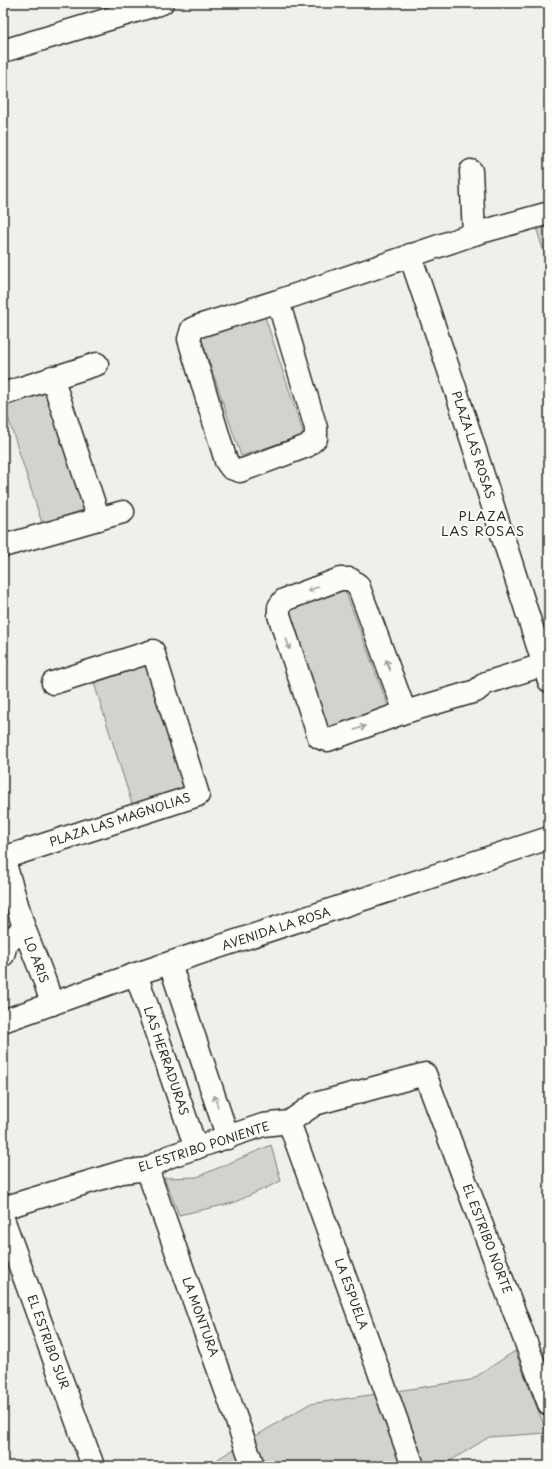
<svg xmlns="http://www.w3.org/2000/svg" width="552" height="1469" viewBox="0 0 552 1469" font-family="'Playpen Sans',sans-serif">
<rect width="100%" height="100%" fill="#f0efeb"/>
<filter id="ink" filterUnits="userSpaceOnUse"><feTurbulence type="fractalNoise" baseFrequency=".025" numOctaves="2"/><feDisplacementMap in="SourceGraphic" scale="8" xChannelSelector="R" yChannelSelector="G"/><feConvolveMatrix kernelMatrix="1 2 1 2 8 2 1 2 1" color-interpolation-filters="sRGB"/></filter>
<g filter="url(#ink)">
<g fill="#d3d2cf" stroke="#7f7e7d">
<polygon points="549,226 549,269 537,230"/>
<polygon points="263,311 304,435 241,456 199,332"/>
<polygon points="56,382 96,506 42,523 3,402"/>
<polygon points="345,590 391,714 329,735 289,610"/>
<polygon points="147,665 187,789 133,807 94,683"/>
<polygon points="271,1145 281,1181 233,1203 179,1215 164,1178 197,1177"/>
<polygon points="515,1351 547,1433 489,1437 442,1466 206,1466 309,1404 471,1380"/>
</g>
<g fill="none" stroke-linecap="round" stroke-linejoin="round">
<defs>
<g id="minor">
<polyline points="3,51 162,3"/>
<polyline points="474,234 549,213"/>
<polyline points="410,255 457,394 549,681"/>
<polyline points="278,301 316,428 316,438 307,446 240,471 231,468 226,461 189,339 192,329 199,326 278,301 474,234 471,171"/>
<polyline points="52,377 99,519"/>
<polyline points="3,394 97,364"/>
<polyline points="3,546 123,512"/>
<polyline points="405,712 358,585 350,579 340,579 284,600 279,607 279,615 319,737 323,739 328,740 405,712 476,691 486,683 549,663"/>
<polyline points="3,857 24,928 45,982 52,1004"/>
<polyline points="3,858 198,795 153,651 53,683"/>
<polyline points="3,955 6,944 24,928"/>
<polyline points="170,964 228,1138"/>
<polyline points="136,974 196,1148"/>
<polyline points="3,1021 136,974 549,838"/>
<polyline points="289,1122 413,1466"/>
<polyline points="147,1169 253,1466"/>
<polyline points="3,1208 122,1172 147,1169 168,1157 263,1125 289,1122 315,1104 425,1074 549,1404"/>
<polyline points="3,1219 93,1466"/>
</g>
</defs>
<use href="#minor" stroke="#2b2b2b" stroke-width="25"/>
<use href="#minor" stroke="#fdfcf7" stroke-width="22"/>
</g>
<defs><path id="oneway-shaft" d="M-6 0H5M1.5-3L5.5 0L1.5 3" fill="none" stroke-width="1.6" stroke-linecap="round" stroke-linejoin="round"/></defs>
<g stroke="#9e9e9b">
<use href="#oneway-shaft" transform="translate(313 589) rotate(159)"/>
<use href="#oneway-shaft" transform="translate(288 644) rotate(72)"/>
<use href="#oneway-shaft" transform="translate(388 665) rotate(-110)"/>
<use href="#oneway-shaft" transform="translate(360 728) rotate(-20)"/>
<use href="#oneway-shaft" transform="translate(216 1101) rotate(-108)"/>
</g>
</g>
<g text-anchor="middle" stroke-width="4" stroke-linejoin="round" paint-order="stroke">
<g font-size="12" fill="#2b2b2b" stroke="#fdfcf7">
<text transform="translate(473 445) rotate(72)" y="4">PLAZA LAS ROSAS</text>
<text transform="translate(120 820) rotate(-18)" y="4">PLAZA LAS MAGNOLIAS</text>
<text transform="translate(276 929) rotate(-18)" y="4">AVENIDA LA ROSA</text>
<text transform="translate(36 960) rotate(69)" y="4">LO ARIS</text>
<text transform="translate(166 1061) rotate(71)" y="4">LAS HERRADURAS</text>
<text transform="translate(204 1147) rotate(-18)" y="4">EL ESTRIBO PONIENTE</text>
<text transform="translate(487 1239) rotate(69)" y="4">EL ESTRIBO NORTE</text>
<text transform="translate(351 1294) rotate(70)" y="4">LA ESPUELA</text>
<text transform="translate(200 1317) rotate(70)" y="4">LA MONTURA</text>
<text transform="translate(48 1342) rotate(70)" y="4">EL ESTRIBO SUR</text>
</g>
<g font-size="13" letter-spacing="1" fill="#2b2b2b" stroke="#fdfcf7">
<text x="483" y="521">PLAZA<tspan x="483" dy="15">LAS ROSAS</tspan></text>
</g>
</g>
<rect width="552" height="1469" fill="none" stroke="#fdfcf7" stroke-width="16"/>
<rect x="8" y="8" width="536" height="1453" fill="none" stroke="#2b2b2b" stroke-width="1.5" filter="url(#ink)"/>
</svg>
